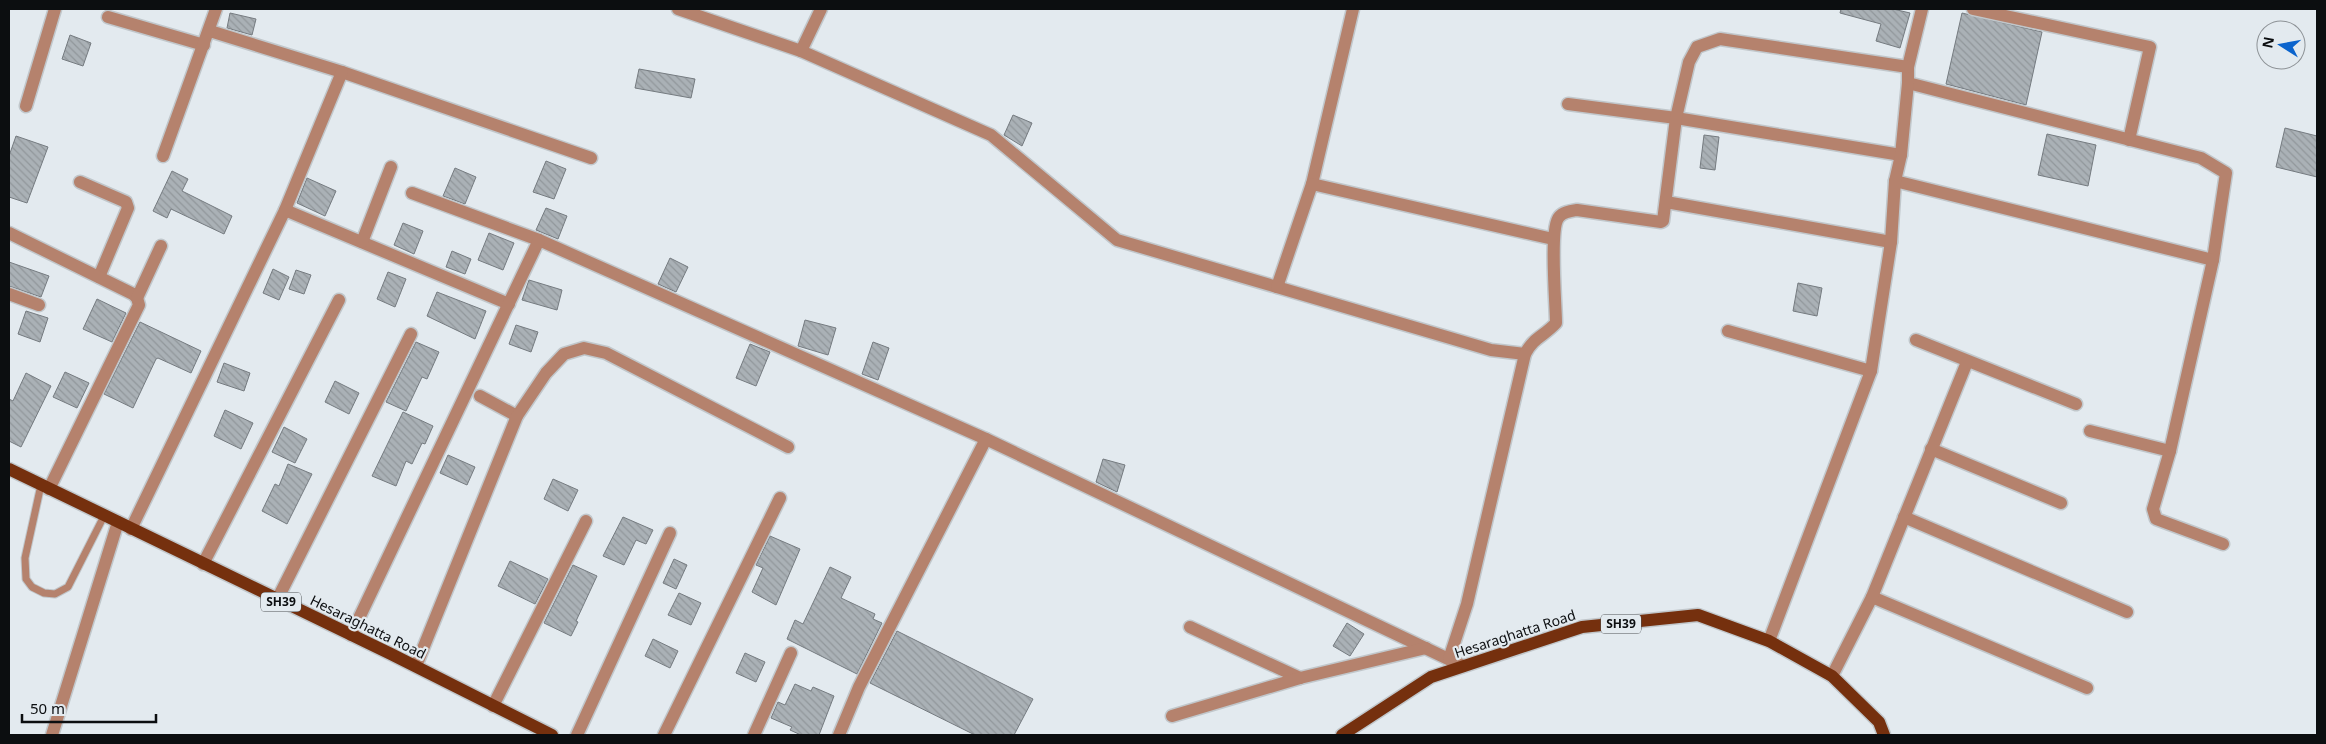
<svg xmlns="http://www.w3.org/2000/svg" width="2326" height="744" viewBox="0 0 2326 744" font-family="'Noto Sans',sans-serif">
<defs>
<pattern id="building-back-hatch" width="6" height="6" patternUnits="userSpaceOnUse" patternTransform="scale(1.25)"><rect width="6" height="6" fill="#aab1b6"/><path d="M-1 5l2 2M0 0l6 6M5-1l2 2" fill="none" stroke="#91979b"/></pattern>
</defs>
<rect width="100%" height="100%" fill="#e3eaef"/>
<g fill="url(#building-back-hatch)" stroke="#757b80">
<polygon points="1841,9 1893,9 1910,13 1900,48 1876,41 1881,24 1840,13"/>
<polygon points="230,13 256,19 252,35 227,28"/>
<polygon points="1962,13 2042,32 2026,105 1946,84"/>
<polygon points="70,35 91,43 83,66 62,59"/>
<polygon points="639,69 695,79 691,98 635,88"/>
<polygon points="1013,115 1032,123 1022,146 1004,135"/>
<polygon points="2285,128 2317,136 2317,177 2276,167"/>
<polygon points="2047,134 2096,145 2088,186 2038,175"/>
<polygon points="1704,135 1719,137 1715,170 1700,168"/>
<polygon points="16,136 48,147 27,203 9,197 9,156"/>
<polygon points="546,161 566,169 554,199 533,192"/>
<polygon points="455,168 476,177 465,204 443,196"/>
<polygon points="172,171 188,179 182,191 232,216 224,234 171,209 167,218 153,211"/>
<polygon points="307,178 336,191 325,216 297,203"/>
<polygon points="546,208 567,216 558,239 536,230"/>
<polygon points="403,223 423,231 414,254 394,245"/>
<polygon points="489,233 514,243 503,270 478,260"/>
<polygon points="452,251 471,259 465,274 446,267"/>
<polygon points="670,258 688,267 676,292 658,284"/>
<polygon points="9,262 49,276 41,297 9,286"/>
<polygon points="273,269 289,277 279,300 263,293"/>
<polygon points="296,270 311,275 304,294 289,289"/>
<polygon points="388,272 406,279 395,307 377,299"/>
<polygon points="529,280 562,290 557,310 522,300"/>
<polygon points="1798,283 1822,288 1817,316 1793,311"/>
<polygon points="437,292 486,311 475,339 427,316"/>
<polygon points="97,299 126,313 112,342 83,329"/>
<polygon points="26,311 48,318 40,342 18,334"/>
<polygon points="805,320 836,328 828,355 798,346"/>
<polygon points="140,322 201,351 191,373 158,358 156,359 133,408 104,394"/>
<polygon points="516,325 538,332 531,352 509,344"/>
<polygon points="416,342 439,352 427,379 422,377 406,411 386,402"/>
<polygon points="873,342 889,348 878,380 862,374"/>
<polygon points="750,344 770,352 756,386 736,378"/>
<polygon points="224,363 250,373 244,391 217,382"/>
<polygon points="65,372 89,383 77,408 53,397"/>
<polygon points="26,373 51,386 21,447 9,441 9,399 13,401"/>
<polygon points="335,381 359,393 349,414 325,402"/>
<polygon points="225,410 253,423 241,449 214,436"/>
<polygon points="403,412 433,426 425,444 422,443 412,464 406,461 396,486 372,476"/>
<polygon points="284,427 307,439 295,463 272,452"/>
<polygon points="448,455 475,467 467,485 440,473"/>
<polygon points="1103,459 1125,465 1117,492 1096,482"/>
<polygon points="288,464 312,474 287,524 262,511 275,484 279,486"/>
<polygon points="553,479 578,490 568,511 544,499"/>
<polygon points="623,517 653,530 646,544 636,540 624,565 603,556"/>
<polygon points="770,536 800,549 776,605 752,592 763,568 756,565"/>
<polygon points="674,559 687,565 676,589 663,583"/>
<polygon points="510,561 548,579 535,604 498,586"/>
<polygon points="573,565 597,576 576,621 578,622 571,636 544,623"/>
<polygon points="830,567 851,577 841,598 875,614 873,619 882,623 857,674 787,639 795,620 803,624"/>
<polygon points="679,593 701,603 691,625 668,615"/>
<polygon points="1347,623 1364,634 1350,656 1333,646"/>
<polygon points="897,631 1033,699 1014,735 975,735 870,683"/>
<polygon points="653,639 678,651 670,668 645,656"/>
<polygon points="745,653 765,662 756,682 736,673"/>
<polygon points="795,684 811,691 813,687 834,696 819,735 801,735 790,730 792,727 771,718 778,702 785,705"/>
</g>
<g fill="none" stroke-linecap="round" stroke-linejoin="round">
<defs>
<polyline id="service" points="41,485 25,558 26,579 32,587 44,593 55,594 68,587 104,516"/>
<g id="minor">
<polyline points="678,9 801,51 991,135 1117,240 1491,350 1525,354"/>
<polyline points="1973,9 2150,47 2129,140"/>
<polyline points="108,17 204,45"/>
<polyline points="210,31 342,72 591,158"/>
<polyline points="801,51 821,9"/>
<polyline points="1908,83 2201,158 2226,173 2213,260"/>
<polyline points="1568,104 1676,118 1901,155"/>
<polyline points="26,106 55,9"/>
<polyline points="163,156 216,9"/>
<polyline points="1895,181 2213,260 2170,451 2153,509 2156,519 2223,544"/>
<polyline points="80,182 126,202 128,208 99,277"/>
<polyline points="1312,184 1353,9"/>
<polyline points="412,193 539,240 986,439 1463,666"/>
<polyline points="1666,202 1891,242"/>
<polyline points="285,210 509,304"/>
<polyline points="9,233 133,294 137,298 139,305 49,489"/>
<polyline points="362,242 391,167"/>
<polyline points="1277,287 1312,184 1553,239"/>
<polyline points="9,294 39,305"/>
<polyline points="137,298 161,246"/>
<polyline points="1728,331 1871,371"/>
<polyline points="1916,340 2076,404"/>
<polyline points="480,396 517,416"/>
<polyline points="2090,431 2170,451"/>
<polyline points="1931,449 2061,503"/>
<polyline points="1904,517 2127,612"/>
<polyline points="131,529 285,210 342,72"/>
<polyline points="203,564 339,300"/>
<polyline points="1872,597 2087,688"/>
<polyline points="277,600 411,334"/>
<polyline points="1190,627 1300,678"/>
<polyline points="351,635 539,240"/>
<polyline points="1769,641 1871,371 1891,242 1895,181 1901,155 1908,83 1908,67 1922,9"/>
<path d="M1449 659 1467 604 1525 354C1534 337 1543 337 1556 323 1556 305 1549 228 1559 217 1563 212 1571 211 1577 210L1661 222 1663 221 1676 118 1689 62 1697 47 1720 39 1908 67"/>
<polyline points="416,666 517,416 546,373 564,354 584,348 606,353 788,447"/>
<polyline points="1832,676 1872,597 1967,362"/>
<polyline points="493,706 586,521"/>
<polyline points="1172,716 1300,678 1426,648"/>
<polyline points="52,735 118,522"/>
<polyline points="577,735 670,533"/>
<polyline points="664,735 780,498"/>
<polyline points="754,735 791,653"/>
<polyline points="839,735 859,687 986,439"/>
</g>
<g id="primary">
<polyline points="9,469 391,654 552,735"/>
<polyline points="1342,735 1431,677 1582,627 1698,615 1769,641 1832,676 1879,722 1884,735"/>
</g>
</defs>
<use href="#service" stroke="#c1c7cb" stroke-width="9"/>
<use href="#minor" stroke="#c1c7cb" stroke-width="15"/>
<use href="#primary" stroke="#c1c7cb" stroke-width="15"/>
<use href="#service" stroke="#b5826d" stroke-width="7"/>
<use href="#minor" stroke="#b5826d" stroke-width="12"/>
<use href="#primary" stroke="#75300e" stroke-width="12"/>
</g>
<g text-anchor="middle" stroke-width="4.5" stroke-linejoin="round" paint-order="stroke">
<g fill="#e3eaef" stroke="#4c5053" stroke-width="1">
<rect x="261" y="592.5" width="40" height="19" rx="4"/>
<rect x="1601" y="614.5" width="40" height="19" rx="4"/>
</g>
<g font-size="12" font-weight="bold" fill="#0c0e10">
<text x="281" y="606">SH39</text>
<text x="1621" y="628">SH39</text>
</g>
<g font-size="14" fill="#0c0e10" stroke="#e3eaef">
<text transform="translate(368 627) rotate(26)" y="5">Hesaraghatta Road</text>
<text transform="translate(1515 634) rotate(-18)" y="5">Hesaraghatta Road</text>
</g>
</g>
<rect width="2326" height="744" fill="none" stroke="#0c0e10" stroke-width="20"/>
<g transform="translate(2281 45) rotate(281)"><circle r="24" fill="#e3eaef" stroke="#8d9296"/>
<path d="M0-4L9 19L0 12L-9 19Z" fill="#0b64cd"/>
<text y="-8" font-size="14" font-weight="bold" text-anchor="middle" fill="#0c0e10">N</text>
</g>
<path d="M22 714v8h134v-8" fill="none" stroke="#0c0e10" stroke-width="2.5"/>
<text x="30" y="714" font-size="15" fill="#0c0e10" stroke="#e3eaef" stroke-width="4" paint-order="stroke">50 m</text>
</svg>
